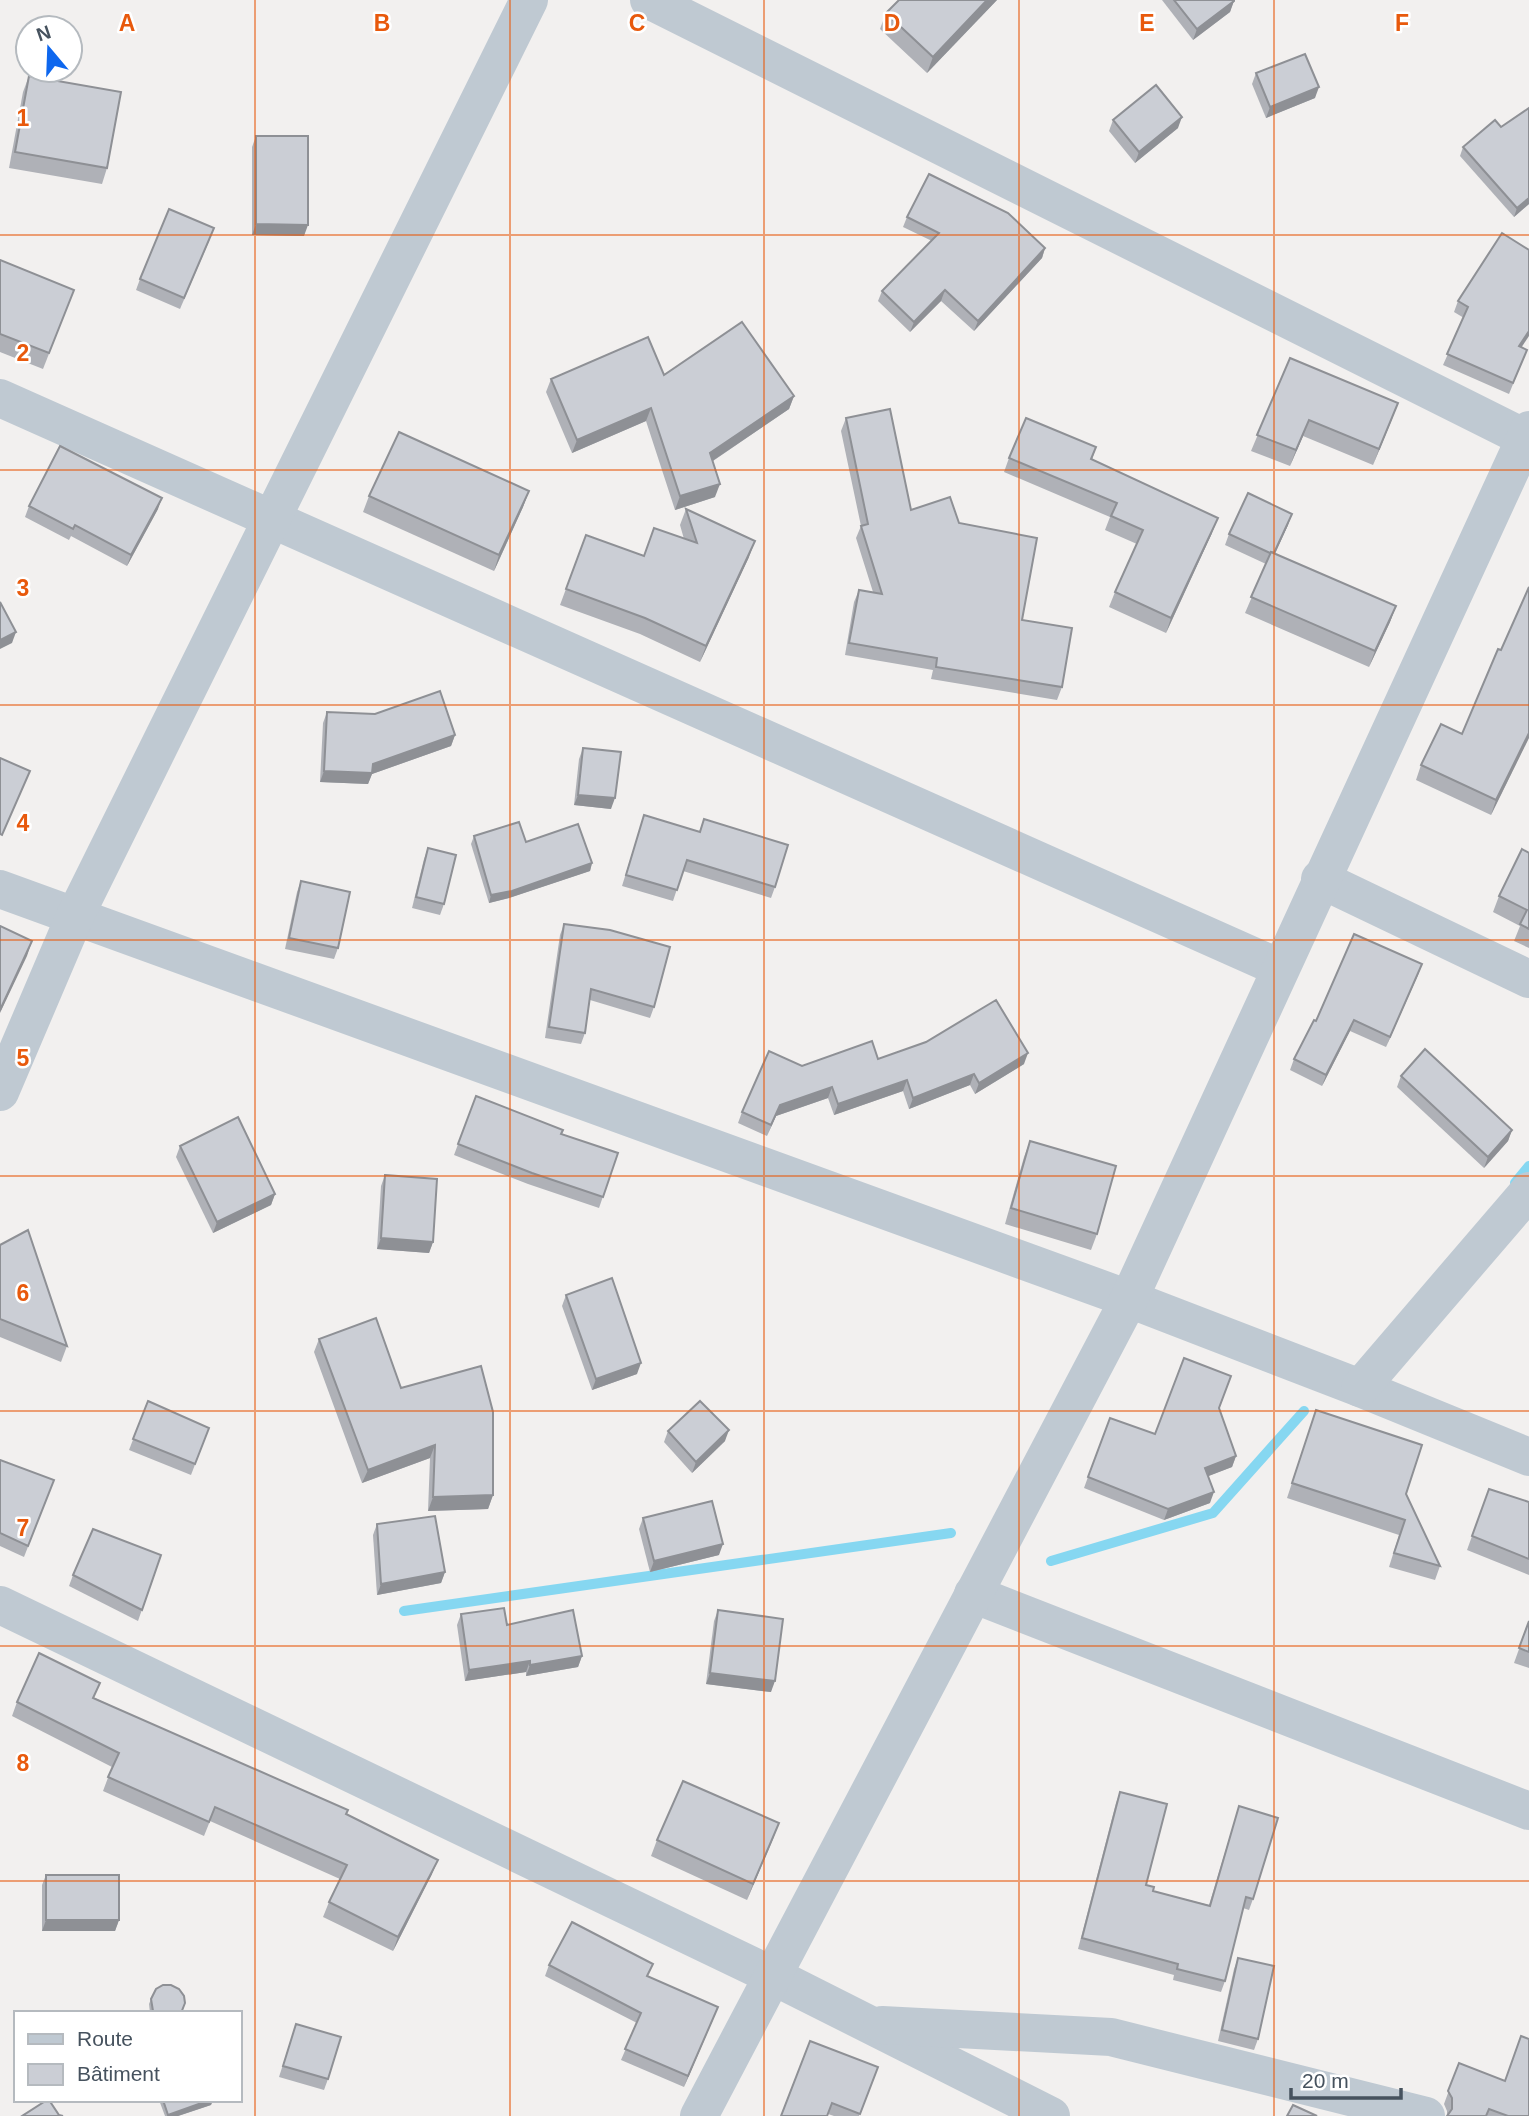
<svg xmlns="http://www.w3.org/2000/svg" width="1529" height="2116" viewBox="0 0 1529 2116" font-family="Arial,sans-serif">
<rect width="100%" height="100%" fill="#f2f0ef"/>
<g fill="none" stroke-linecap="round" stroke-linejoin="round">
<g stroke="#86d7f1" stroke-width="10">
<polyline points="1515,1183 1529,1166"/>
<polyline points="1051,1561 1213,1513 1304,1411"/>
<polyline points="404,1611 951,1533"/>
</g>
<g stroke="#bfc9d2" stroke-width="38">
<polyline points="649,0 1529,440"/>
<polyline points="0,398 1280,968"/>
<polyline points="1320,879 1529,979"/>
<polyline points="0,889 1129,1299 1360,1388 1529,1457"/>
<polyline points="0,1092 75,916 529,0"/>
<polyline points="1360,1388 1529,1191"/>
<polyline points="973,1594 1529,1811"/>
<polyline points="0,1605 773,1976 1051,2116"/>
<polyline points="882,2025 1111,2037 1426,2116"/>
<polyline points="699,2116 1129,1299 1529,430"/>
</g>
</g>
<g fill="#afb1b7">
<polygon points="997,0 927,73 880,29 886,13"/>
<polygon points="1162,0 1234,0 1230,12 1193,40"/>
<polygon points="1256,73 1315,98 1266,118 1252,84"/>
<polygon points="29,76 107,168 102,184 9,168 23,92"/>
<polygon points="1113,120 1178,128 1135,163 1109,131"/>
<polygon points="256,136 304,236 252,235 252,147"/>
<polygon points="1463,147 1529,204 1514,217 1460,156"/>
<polygon points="907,217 1045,248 1042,258 974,331 941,301 910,332 878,301 882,291 932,241 903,227"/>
<polygon points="1502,233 1521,347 1527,350 1509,394 1443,365 1464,318 1454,312 1458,301"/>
<polygon points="210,239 180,309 136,290 140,279"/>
<polygon points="0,260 74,290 43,369 0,352"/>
<polygon points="1290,358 1392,419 1373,465 1303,436 1290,466 1251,451"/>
<polygon points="664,375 794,396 789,409 713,461 715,497 675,510 646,421 572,453 546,392 551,379"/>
<polygon points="846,418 911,510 959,523 1022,620 1062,687 1057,700 931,679 933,670 845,655 854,602 859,590 873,592 856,538 861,526 841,431"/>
<polygon points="1096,447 1092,460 1212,533 1166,633 1109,607 1115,592 1137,544 1105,530 1110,517 1004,472 1009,458"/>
<polygon points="529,491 523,507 494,571 363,512 369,496"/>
<polygon points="29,506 158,509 127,566 71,536 69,540 25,517"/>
<polygon points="686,509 749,557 700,662 640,634 560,605 586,535 644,556 684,539 680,525"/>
<polygon points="1288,525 1275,554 1396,606 1390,622 1369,667 1245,613 1266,564 1225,545 1229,534"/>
<polygon points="327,712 455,735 451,746 372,774 368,784 320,782 323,723"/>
<polygon points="1462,734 1529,737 1491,815 1416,780 1421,765"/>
<polygon points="583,748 611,809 574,805 579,759"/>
<polygon points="644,815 699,832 704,819 775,887 771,898 683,871 673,901 622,886"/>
<polygon points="474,836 526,842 592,863 590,871 509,898 489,903 471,844"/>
<polygon points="428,848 444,904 440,915 412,908 424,859"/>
<polygon points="1529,853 1529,948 1514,941 1520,926 1493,912 1499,896"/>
<polygon points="301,881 338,948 334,959 285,949 297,892"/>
<polygon points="564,924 654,1007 650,1018 590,1000 585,1033 581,1044 545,1038 560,935"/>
<polygon points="1422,964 1386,1047 1350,1031 1322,1086 1290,1070 1294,1059 1316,1021"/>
<polygon points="878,1059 1024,1064 975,1094 970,1085 909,1109 903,1091 834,1115 828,1098 776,1116 767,1136 738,1123 742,1112 802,1066"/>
<polygon points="1401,1076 1512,1130 1508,1141 1484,1168 1397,1087"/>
<polygon points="476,1096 561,1134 618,1153 599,1208 528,1184 454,1155"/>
<polygon points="1030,1141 1097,1234 1091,1250 1005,1224 1024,1157"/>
<polygon points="180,1146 275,1194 271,1205 213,1233 176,1157"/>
<polygon points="385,1175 433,1242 429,1253 377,1249 381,1186"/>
<polygon points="0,1245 67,1346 61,1362 0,1337"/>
<polygon points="566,1295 637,1374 592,1390 562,1306"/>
<polygon points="319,1339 401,1388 493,1495 488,1509 428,1511 430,1458 362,1483 314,1352"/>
<polygon points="148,1401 209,1428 191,1475 129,1450"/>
<polygon points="1316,1410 1440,1566 1435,1580 1389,1567 1399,1535 1287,1498"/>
<polygon points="668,1431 725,1441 692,1473 664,1442"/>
<polygon points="1155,1434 1236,1456 1232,1467 1208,1476 1210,1503 1164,1520 1084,1488 1088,1477"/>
<polygon points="0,1460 54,1480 24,1557 0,1546"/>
<polygon points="1489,1489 1529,1502 1529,1575 1467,1550"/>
<polygon points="643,1518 719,1555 650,1572 639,1529"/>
<polygon points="377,1524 445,1572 441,1583 377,1595 373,1535"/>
<polygon points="161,1555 138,1621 69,1586 73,1575"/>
<polygon points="718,1610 771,1692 706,1684 714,1621"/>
<polygon points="461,1614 507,1625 582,1656 578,1667 526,1676 526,1672 465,1681 457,1625"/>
<polygon points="1529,1621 1529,1668 1514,1663"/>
<polygon points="95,1698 347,1814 432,1874 393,1951 323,1917 329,1902 340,1879 210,1821 204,1836 103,1791 112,1767 12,1716 17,1702"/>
<polygon points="1120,1792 1146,1885 1153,1891 1209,1905 1239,1806 1253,1899 1249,1910 1243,1908 1225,1981 1221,1992 1173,1980 1174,1975 1078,1949 1116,1803"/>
<polygon points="779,1823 747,1900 651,1856 657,1840"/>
<polygon points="46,1875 119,1920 115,1931 42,1931 42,1885"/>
<polygon points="1238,1958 1258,2039 1254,2050 1218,2041 1234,1969"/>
<polygon points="549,1965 648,1976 714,2017 684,2087 621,2060 637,2023 545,1976"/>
<polygon points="151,1999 185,2003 182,2013 150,2013 149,2004"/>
<polygon points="296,2024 328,2079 324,2090 279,2077"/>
<polygon points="1459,2063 1505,2081 1529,2116 1447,2116 1447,2111 1444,2104"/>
<polygon points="878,2067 859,2116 834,2116 828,2114 781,2116"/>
<polygon points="159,2100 213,2100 211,2105 178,2116 165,2116"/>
</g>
<g fill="#8e9095">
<polygon points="987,0 997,0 927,73 933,57"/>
<polygon points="1234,1 1230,12 1193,40 1197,29"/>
<polygon points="1319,87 1315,98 1266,118 1270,107"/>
<polygon points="1182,117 1178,128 1135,163 1139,152"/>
<polygon points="1529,198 1529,204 1514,217 1517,208"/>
<polygon points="256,224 308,225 304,236 252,235"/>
<polygon points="1045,248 1042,258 974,331 978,321"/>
<polygon points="945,290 941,301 910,332 914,322"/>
<polygon points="1529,331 1529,336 1515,357 1519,346"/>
<polygon points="794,396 789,409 705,466 710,453"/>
<polygon points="1398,403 1392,419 1373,465 1379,449"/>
<polygon points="651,408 646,421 572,453 577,440"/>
<polygon points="1309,420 1303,436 1290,466 1296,450"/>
<polygon points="720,484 715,497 675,510 680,496"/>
<polygon points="529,491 523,507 494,571 499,555"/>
<polygon points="162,498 158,509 127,566 131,555"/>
<polygon points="1292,514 1288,525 1269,566 1273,555"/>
<polygon points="1218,518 1212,533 1166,633 1171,618"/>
<polygon points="755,541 749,557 700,662 706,646"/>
<polygon points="1396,606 1390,622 1369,667 1375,651"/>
<polygon points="16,632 12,643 0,649 0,640"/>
<polygon points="1529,733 1529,738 1491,815 1496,800"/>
<polygon points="455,735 451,746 372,774 368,784 320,782 324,771 373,764"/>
<polygon points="578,795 615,798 611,809 574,805"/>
<polygon points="592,863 590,871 509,898 489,903 491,895"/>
<polygon points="32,941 27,956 0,1013 0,1010"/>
<polygon points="1422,964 1418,975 1386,1047 1390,1037"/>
<polygon points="1354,1020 1350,1031 1322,1086 1326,1075"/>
<polygon points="1028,1053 1024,1064 975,1094 979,1083"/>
<polygon points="974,1074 970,1085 909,1109 913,1098"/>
<polygon points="907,1080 903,1091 834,1115 838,1104"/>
<polygon points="832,1087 828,1098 776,1116 767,1136 780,1105"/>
<polygon points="1512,1130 1508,1141 1484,1168 1488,1157"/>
<polygon points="275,1194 271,1205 213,1233 217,1222"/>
<polygon points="381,1238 433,1242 429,1253 377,1249"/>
<polygon points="641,1363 637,1374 592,1390 596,1379"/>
<polygon points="729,1430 725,1441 692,1473 696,1462"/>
<polygon points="435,1445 430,1458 362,1483 368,1470"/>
<polygon points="1236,1456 1232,1467 1201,1479 1205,1468"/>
<polygon points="1214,1492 1210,1503 1164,1520 1168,1509"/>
<polygon points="493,1495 488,1509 428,1511 433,1497"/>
<polygon points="723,1544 719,1555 650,1572 654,1561"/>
<polygon points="445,1572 441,1583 377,1595 381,1584"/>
<polygon points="582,1656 578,1667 526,1676 530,1665"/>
<polygon points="530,1661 526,1672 465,1681 469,1670"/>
<polygon points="710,1673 775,1681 771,1692 706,1684"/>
<polygon points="779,1823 773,1839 747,1900 753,1884"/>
<polygon points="438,1860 432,1874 393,1951 398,1937"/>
<polygon points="46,1920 119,1920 115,1931 42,1931"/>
<polygon points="718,2007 714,2017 684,2087 688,2076"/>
<polygon points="210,2100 213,2100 211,2105 178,2116 168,2116 168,2115"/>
</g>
<g fill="#cbced5" stroke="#8e9095" stroke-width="2">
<polygon points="899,0 987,0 933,57 886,13"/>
<polygon points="1174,0 1234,0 1234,1 1197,29"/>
<polygon points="1305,54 1319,87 1270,107 1256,73"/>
<polygon points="29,76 121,92 107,168 15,152"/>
<polygon points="1156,85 1182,117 1139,152 1113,120"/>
<polygon points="1529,108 1529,198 1517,208 1463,147 1495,120 1501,127"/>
<polygon points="256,136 308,136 308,225 256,224"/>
<polygon points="929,174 1008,213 1045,248 978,321 945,290 914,322 882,291 939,233 907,217"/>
<polygon points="169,209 214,228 184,298 140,279"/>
<polygon points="1502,233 1529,250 1529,331 1519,346 1527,350 1513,383 1447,354 1468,307 1458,301"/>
<polygon points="0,260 74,290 49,353 0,334"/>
<polygon points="742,322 794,396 710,453 720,484 680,496 651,408 577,440 551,379 648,337 664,375"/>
<polygon points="1290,358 1398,403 1379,449 1309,420 1296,450 1257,435"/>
<polygon points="890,409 911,510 950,497 959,523 1037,538 1022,620 1072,628 1062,687 936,667 937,658 849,643 859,590 882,594 861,526 868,524 846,418"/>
<polygon points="1026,418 1096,447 1091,459 1218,518 1171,618 1115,592 1143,530 1111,516 1117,503 1009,458"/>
<polygon points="399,432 529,491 499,555 369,496"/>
<polygon points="60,446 162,498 131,555 75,525 73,529 29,506"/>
<polygon points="1248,493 1292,514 1274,553 1271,552 1270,553 1229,534"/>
<polygon points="686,509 755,541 706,646 645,618 566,589 586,535 644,556 654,528 697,543"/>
<polygon points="1271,552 1396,606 1375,651 1251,597"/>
<polygon points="1529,587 1529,733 1496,800 1421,765 1441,724 1462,734 1498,649 1501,650"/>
<polygon points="0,602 16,632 0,640"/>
<polygon points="440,691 455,735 373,764 372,773 324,771 327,712 375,714"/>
<polygon points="583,748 621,752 615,798 578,795"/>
<polygon points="0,758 30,771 2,835 0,834"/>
<polygon points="644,815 700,832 704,819 788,845 775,887 687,860 677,890 626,875"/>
<polygon points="519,822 526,842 578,824 592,863 512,891 491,895 474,836"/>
<polygon points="428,848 456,855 444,904 416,897"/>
<polygon points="1522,849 1529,853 1529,929 1520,924 1527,910 1499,896"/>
<polygon points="301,881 350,892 338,948 289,938"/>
<polygon points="564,924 610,930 670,947 654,1007 591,989 585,1033 549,1027"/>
<polygon points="0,926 32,941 0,1010"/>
<polygon points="1354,934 1422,964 1390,1037 1354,1020 1326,1075 1294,1059 1314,1020 1316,1021"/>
<polygon points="996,1000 1028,1053 979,1083 974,1074 913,1098 907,1080 838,1104 832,1087 780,1105 771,1125 742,1112 769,1051 802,1066 872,1041 878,1059 926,1042"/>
<polygon points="1425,1049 1512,1130 1488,1157 1401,1076"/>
<polygon points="476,1096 563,1130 561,1134 618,1153 603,1197 532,1173 458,1144"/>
<polygon points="238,1117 275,1194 217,1222 180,1146"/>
<polygon points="1030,1141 1116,1166 1097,1234 1011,1208"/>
<polygon points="385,1175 437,1179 433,1242 381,1238"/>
<polygon points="28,1230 67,1346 0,1319 0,1245"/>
<polygon points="612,1278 641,1363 596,1379 566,1295"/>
<polygon points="376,1318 401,1388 481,1366 493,1412 493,1495 433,1497 435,1445 368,1470 319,1339"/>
<polygon points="1184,1358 1231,1376 1219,1408 1236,1456 1205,1468 1214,1492 1168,1509 1088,1477 1110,1418 1155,1434"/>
<polygon points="148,1401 209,1428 195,1464 133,1439"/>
<polygon points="700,1401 729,1430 696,1462 668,1431"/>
<polygon points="1316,1410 1422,1445 1406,1494 1440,1566 1394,1553 1405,1520 1292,1483"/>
<polygon points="0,1460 54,1480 28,1546 0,1533"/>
<polygon points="1489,1489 1529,1502 1529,1559 1472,1536"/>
<polygon points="712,1501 723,1544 654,1561 643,1518"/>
<polygon points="435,1516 445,1572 381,1584 377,1524"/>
<polygon points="93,1529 161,1555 142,1610 73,1575"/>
<polygon points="504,1608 507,1625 573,1610 582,1656 530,1665 530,1661 469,1670 461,1614"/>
<polygon points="718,1610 783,1619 775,1681 710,1673"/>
<polygon points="1529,1621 1529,1652 1519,1648"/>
<polygon points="39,1653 100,1683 93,1698 348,1810 346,1814 438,1860 398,1937 329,1902 347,1865 215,1807 209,1822 108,1777 119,1753 17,1702"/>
<polygon points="683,1781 779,1823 753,1884 657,1840"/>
<polygon points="1120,1792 1167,1804 1146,1885 1154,1887 1153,1891 1210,1906 1239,1806 1278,1818 1253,1899 1246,1897 1225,1981 1177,1969 1178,1964 1082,1938"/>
<rect x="46" y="1875" width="73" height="45"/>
<polygon points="572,1922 653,1964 647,1976 718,2007 688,2076 625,2049 641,2013 549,1965"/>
<polygon points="1238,1958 1274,1966 1258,2039 1222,2030"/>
<polygon points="163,1985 171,1985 179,1989 184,1996 185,2003 181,2013 155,2013 153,2011 151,1999 156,1989"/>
<polygon points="296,2024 341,2037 328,2079 283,2066"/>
<polygon points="1521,2036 1529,2039 1529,2116 1508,2116 1489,2109 1486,2116 1447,2116 1452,2109 1452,2098 1448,2091 1459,2063 1505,2081"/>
<polygon points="810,2041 878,2067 860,2114 832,2103 827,2116 781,2116"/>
<polygon points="47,2100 49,2100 59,2115 63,2116 22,2116"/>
<polygon points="163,2100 210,2100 168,2115"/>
<polygon points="1293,2105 1317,2116 1287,2116"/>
</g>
<path fill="none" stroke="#e8590c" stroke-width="2" stroke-opacity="0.55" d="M255 0V2116M510 0V2116M764 0V2116M1019 0V2116M1274 0V2116M0 235H1529M0 470H1529M0 705H1529M0 940H1529M0 1176H1529M0 1411H1529M0 1646H1529M0 1881H1529"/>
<g font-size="23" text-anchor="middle" font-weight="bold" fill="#e8590c" stroke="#fff" stroke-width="5" stroke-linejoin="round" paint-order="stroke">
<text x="127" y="31">A</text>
<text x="382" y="31">B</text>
<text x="637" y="31">C</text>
<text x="892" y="31">D</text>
<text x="1147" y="31">E</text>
<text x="1402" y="31">F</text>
<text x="23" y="126">1</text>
<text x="23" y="361">2</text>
<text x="23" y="596">3</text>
<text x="23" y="831">4</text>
<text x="23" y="1066">5</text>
<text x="23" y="1301">6</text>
<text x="23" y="1536">7</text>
<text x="23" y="1771">8</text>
</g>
<rect x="14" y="2011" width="228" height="91" fill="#ffffff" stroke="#b5babf" stroke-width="2"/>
<rect x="28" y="2034" width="35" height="10" fill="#bfc9d2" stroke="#b5babf" stroke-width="2"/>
<text x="77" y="2046" font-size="21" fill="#46525e">Route</text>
<rect x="28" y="2064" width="35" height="21" fill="#cbced5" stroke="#b5babf" stroke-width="2"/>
<text x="77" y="2081" font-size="21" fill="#46525e">Bâtiment</text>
<g transform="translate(49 49) rotate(341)"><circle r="33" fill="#ffffff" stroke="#b5babf" stroke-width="2"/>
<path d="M0-5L12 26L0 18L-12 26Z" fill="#0e67ee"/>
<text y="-10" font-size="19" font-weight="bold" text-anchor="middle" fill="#46525e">N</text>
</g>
<path d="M1291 2088v10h110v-10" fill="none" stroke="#46525e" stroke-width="3.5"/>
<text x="1302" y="2088" font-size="21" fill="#46525e" stroke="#ffffff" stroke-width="5" paint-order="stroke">20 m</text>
</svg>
